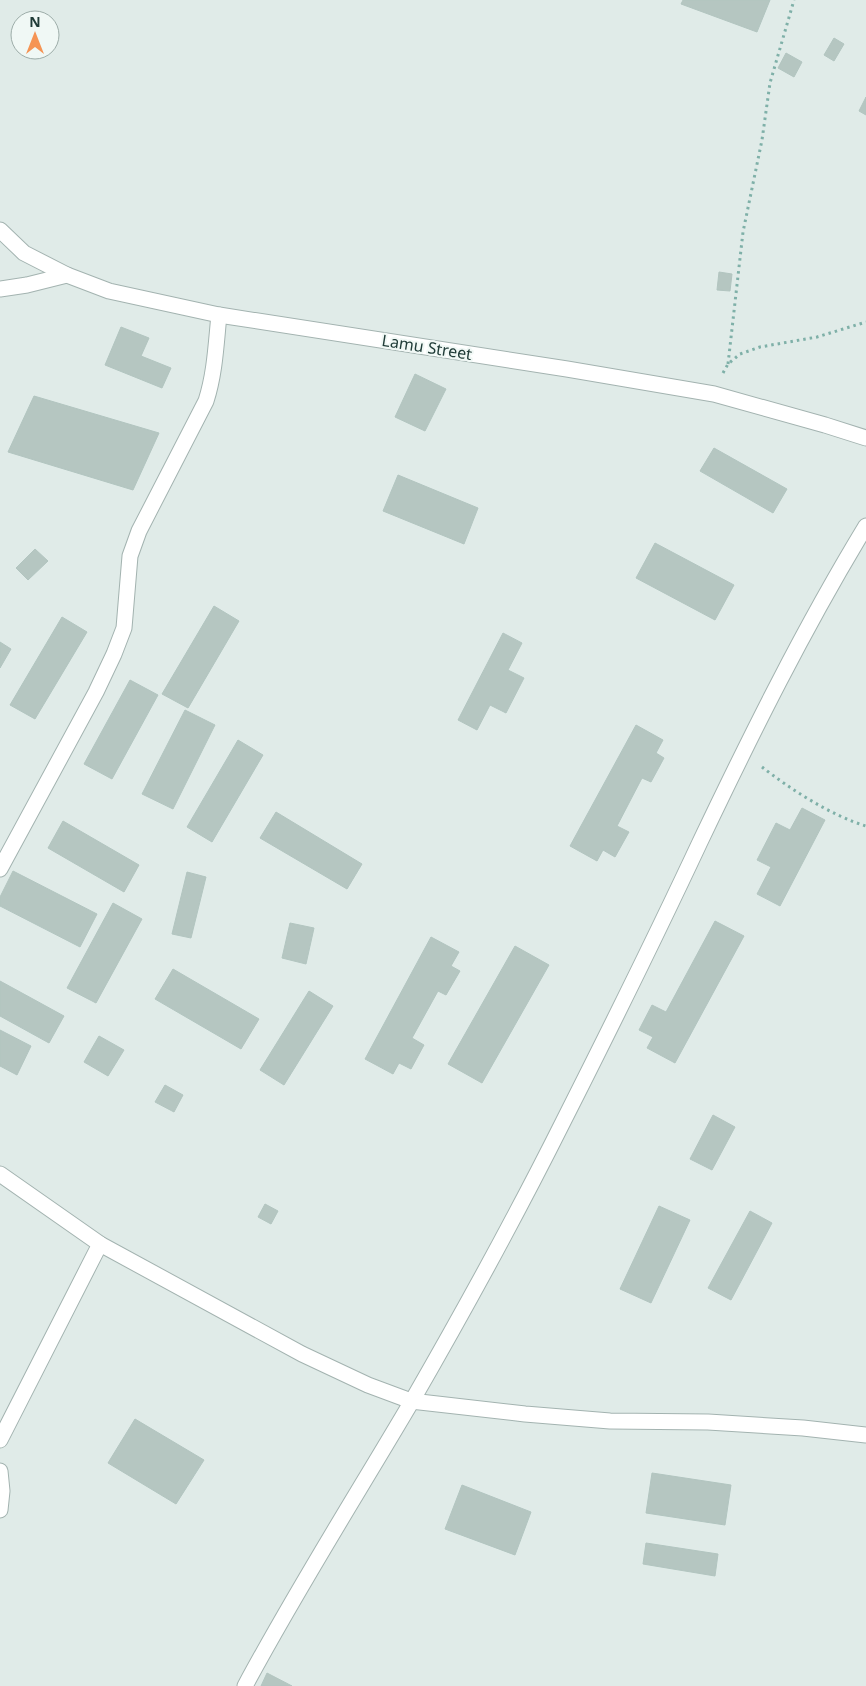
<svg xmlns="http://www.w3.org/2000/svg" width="866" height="1686" viewBox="0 0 866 1686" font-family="'Noto Sans',sans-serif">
<rect width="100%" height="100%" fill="#e0ebe8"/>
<g fill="#b5c6c1" stroke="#b2c5c0">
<polygon points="683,0 770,0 757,32 681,4"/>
<polygon points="834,38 844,44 834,61 824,55"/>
<polygon points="786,53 802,62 794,77 778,68"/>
<polygon points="866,97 866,115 859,111"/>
<polygon points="719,272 732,274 730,291 717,290"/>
<polygon points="121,327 149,338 141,356 171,368 162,388 105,365"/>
<polygon points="415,374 446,389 425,431 395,417"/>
<polygon points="34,396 159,433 133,490 8,452"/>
<polygon points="714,448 787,489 773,513 700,471"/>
<polygon points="398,475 478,508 464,544 383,511"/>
<polygon points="655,543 734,585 715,620 636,578"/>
<polygon points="35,549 48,561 28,580 16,568"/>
<polygon points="214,606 239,621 188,708 162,694"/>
<polygon points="62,617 87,632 35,719 10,705"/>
<polygon points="503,633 522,643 508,670 524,678 506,713 490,705 477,730 458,720"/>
<polygon points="0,642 11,649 0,668"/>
<polygon points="130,680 158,695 112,779 84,764"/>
<polygon points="185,710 215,725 173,809 142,794"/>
<polygon points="636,725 663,740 656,753 664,758 651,782 642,778 617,826 629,832 615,857 603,850 597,861 570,846"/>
<polygon points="238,740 263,755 212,842 187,827"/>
<polygon points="802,808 825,820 780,906 757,894 771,867 757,860 776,823 790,830"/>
<polygon points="276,812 362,864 347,889 260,838"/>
<polygon points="63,821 139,865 124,892 48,848"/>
<polygon points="13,871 97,914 80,947 0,906 0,897"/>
<polygon points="187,872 206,877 191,938 172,934"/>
<polygon points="113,903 142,919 96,1003 67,988"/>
<polygon points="715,921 744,936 675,1063 647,1048 653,1037 639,1030 652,1005 666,1012"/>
<polygon points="290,923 314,928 306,964 282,958"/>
<polygon points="431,937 459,952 451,966 460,971 446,995 438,991 412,1038 424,1045 411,1069 399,1063 393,1074 365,1059"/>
<polygon points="515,946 549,965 482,1083 448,1064"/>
<polygon points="173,969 259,1019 241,1049 155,999"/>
<polygon points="0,981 64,1016 49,1043 0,1016"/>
<polygon points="309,991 333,1006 284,1085 260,1070"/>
<polygon points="0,1030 31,1046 17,1075 0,1066"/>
<polygon points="99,1036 124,1050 108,1076 84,1062"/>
<polygon points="165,1085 183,1095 174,1112 155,1102"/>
<polygon points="713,1115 735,1127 712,1170 690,1159"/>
<polygon points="265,1204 278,1211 271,1224 258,1217"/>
<polygon points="659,1206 690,1220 651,1303 620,1289"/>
<polygon points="750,1211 772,1223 731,1300 708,1288"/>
<polygon points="135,1419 204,1460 176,1504 108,1463"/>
<polygon points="652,1473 731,1485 725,1525 646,1513"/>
<polygon points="462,1485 531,1512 515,1555 445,1529"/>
<polygon points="646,1543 718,1554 715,1576 643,1564"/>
<polygon points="267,1673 292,1686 261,1686"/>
</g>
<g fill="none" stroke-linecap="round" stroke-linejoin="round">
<defs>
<g id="lane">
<path d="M0 869 96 692 114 654 124 628 130 556 139 531 206 401C215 373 216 344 219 315"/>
<polyline points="0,1174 100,1244 302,1354 368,1385 411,1401 525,1414 610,1421 708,1422 803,1428 866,1435"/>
<polyline points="0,1440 100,1244"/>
<polyline points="0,1471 2,1491 0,1510"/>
<path d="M245 1686C297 1589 356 1496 412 1401 465 1309 516 1216 563 1122 610 1029 656 936 700 842 751 735 804 628 866 526"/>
</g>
<g id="street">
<polyline points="0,230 24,253 67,275 109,291 219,315 567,369 714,394 825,425 866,438"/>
<polyline points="0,289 27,285 67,275"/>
</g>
</defs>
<use href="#lane" stroke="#a3b3b0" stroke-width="17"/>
<use href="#street" stroke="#a3b3b0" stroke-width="17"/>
<g stroke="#7fb0a8" stroke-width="3" stroke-dasharray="2.5 4" stroke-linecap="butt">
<polyline points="728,364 743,232 762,140 770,83 794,0"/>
<polyline points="723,373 728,364 740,354 760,347 817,337 866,322"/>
<path d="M762 767C790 789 832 816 866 826"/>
</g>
<use href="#lane" stroke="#fff" stroke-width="15"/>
<use href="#street" stroke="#fff" stroke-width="15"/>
</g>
<g text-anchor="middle" stroke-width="4" stroke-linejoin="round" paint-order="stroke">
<g font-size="16" fill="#203c38" stroke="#f0f8f5">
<text transform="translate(427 347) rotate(9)" y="6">Lamu Street</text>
</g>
</g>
<g transform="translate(35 35)"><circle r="24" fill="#f0f8f5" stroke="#9dada9"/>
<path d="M0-4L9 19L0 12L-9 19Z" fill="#f59454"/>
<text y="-8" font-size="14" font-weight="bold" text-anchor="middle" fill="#203c38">N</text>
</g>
</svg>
